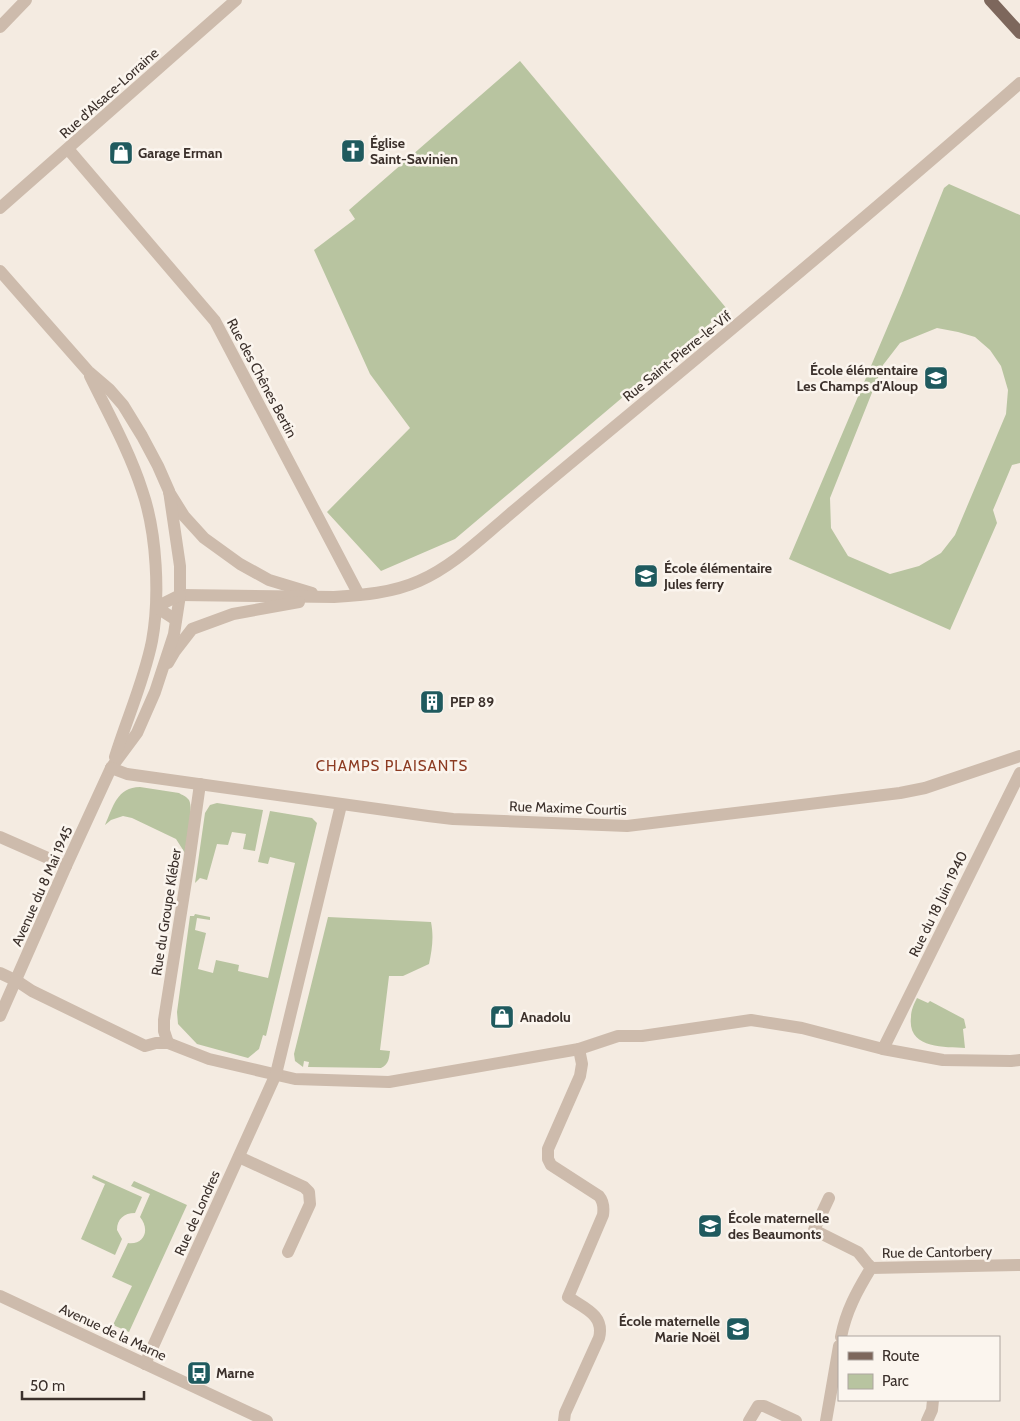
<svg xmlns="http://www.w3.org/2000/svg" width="1020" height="1421" viewBox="0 0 1020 1421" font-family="Cabin,sans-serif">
<rect width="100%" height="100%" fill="#f4ebe1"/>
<g fill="#b8c4a0" fill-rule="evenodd">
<polygon points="520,61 727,309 455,539 381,571 327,512 410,428 370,374 314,250 355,219 349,210"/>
<path d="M949 184 1020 215V463L1012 465 993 510 997 523 950 630 789 559 902 293 944 188ZM937 328 958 332 975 337 990 350 1001 366 1008 390 1006 414 955 535 941 553 919 566 890 574 848 556 831 528 830 498 883 365 900 343Z"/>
<path d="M140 787 179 793C182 795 186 796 189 800 194 809 186 842 185 853L176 839 132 818 123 816 111 820 105 825C113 807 117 787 140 787Z"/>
<polygon points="217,803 263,810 255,851 243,849 246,834 232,832 228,845 217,844 207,880 200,878 195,883 205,813 210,805"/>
<polygon points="270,811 312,818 317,823 266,1036 263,1035 259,1049 248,1058 197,1044 178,1024 177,1012 190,916 194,916 195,914 210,917 210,920 197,918 195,930 206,933 198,969 213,973 216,960 239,965 238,971 268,978 295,863 270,857 268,864 258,862"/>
<path d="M328 917 431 922C434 937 432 950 429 964L403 976H389L380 1050 390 1051C389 1058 389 1064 381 1068L308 1067 309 1062 304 1061 303 1067 295 1061 294 1054Z"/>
<path d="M917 998 928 1003 930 1001 964 1019 966 1028 963 1029 965 1048C944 1047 907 1049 911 1017 911 1010 914 1004 917 998Z"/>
<path d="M93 1175 142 1197 135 1213C124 1213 117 1219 117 1230L122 1239 115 1255 81 1239 105 1184 92 1178Z"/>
<path d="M134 1181 187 1205 129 1332 113 1325 132 1286 112 1277 128 1243C145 1245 150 1229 140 1217L150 1194 131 1186Z"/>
</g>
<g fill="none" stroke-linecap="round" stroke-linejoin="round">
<g stroke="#cdbbac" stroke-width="12">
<polyline points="0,27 26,0"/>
<polyline points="68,149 215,321 359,595"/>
<polyline points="169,492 184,516 204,538 240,564 269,580 312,593"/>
<path d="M180 595 334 597C363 595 392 593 419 581 451 567 477 542 503 520 532 495 561 471 590 447 735 327 879 207 1020 83"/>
<polyline points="168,663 175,651 192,629 233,614 299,602"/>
<polyline points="0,837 66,866"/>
<polyline points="0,973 17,981 32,991 145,1046 156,1043 168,1043 209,1059 295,1079 389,1082 579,1049 618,1036 642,1036 751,1020 802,1028 883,1049 943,1060 1011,1061 1020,1060"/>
<polyline points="0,1016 66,866 111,768"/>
<polyline points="168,1043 164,1031 164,1020 189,862 200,784"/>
<polyline points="883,1049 1020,773"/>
<polyline points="239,1157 304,1187 309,1192 310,1204 288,1252"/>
<polyline points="829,1198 814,1230 858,1252 871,1268 869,1265"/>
<polyline points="0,1296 267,1421"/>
<path d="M841 1337C846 1311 857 1291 871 1268L1020 1265"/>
<polyline points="145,1364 276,1074 341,805"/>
<path d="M564 1421 565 1413 599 1338C605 1315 584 1308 568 1297L603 1215C604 1208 604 1202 599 1196L551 1165 548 1159V1149L580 1076 582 1064 579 1049"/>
<polyline points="749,1421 758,1406 764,1406 796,1421"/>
<polyline points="826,1421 839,1346"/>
<polyline points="927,1421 932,1410 933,1400"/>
</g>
<g stroke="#cdbbac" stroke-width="12">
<polyline points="0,208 236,0"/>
<polyline points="0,271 88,371 109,389 123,405 142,436 158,466 169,491 180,566 180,595 174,634 155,692 137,733 111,768"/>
<path d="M90 376C108 413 129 450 142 490 157 533 160 597 152 641 144 681 127 718 115 757"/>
<polyline points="176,620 156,607 180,595"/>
<polyline points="111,768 127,774 428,816 453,819 627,826 900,793 925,788 1020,756"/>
</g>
<polyline stroke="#7d675c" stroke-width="12" points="990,0 1020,33"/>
</g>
<defs>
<symbol id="church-square" viewBox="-11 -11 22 22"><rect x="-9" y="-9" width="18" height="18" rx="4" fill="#1f5a5e" stroke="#fbf5ee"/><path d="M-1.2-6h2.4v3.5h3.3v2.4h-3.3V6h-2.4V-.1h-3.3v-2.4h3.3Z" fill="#fff"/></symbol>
<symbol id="shop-square" viewBox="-11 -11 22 22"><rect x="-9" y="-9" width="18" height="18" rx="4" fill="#1f5a5e" stroke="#fbf5ee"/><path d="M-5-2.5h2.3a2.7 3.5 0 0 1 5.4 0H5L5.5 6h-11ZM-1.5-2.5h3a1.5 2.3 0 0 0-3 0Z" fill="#fff"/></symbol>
<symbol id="school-square" viewBox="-11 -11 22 22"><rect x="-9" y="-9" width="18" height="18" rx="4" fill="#1f5a5e" stroke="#fbf5ee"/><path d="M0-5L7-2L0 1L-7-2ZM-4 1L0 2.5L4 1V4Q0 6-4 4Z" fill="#fff"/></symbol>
<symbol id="building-square" viewBox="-11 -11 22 22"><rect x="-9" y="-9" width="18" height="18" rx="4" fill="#1f5a5e" stroke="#fbf5ee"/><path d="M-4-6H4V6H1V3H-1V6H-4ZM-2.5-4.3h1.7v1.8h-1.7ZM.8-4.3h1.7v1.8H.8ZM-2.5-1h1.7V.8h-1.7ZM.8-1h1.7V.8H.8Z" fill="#fff"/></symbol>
<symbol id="bus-square" viewBox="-11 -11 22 22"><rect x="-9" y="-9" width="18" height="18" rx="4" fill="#1f5a5e" stroke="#fbf5ee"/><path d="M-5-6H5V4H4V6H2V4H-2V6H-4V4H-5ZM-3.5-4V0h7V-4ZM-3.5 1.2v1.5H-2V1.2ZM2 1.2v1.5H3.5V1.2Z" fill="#fff"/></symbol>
</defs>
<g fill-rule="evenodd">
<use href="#church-square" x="339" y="137" width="28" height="28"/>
<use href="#shop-square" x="107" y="139" width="28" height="28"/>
<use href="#school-square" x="922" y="364" width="28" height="28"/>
<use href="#school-square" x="632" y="562" width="28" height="28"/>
<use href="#building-square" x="418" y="688" width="28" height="28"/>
<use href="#shop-square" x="488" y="1003" width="28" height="28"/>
<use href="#school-square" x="696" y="1212" width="28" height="28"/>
<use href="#school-square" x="724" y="1315" width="28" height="28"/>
<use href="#bus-square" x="185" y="1359" width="28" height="28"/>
</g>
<g text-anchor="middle" stroke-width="5" stroke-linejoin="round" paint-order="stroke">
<g font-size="14" fill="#3b302b" stroke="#fbf5ee">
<text transform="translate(109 93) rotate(-42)" y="5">Rue d'Alsace-Lorraine</text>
<text transform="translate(677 356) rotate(-39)" y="5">Rue Saint-Pierre-le-Vif</text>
<text transform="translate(262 378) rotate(62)" y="5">Rue des Chênes Bertin</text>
<text transform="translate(568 808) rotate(2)" y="5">Rue Maxime Courtis</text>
<text transform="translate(42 886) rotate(-66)" y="5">Avenue du 8 Mai 1945</text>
<text transform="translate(938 904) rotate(-64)" y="5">Rue du 18 Juin 1940</text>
<text transform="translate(166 912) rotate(-81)" y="5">Rue du Groupe Kléber</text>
<text transform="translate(197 1213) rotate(-66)" y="5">Rue de Londres</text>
<text transform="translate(937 1252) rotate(-1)" y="5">Rue de Cantorbery</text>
<text transform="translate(113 1332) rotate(25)" y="5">Avenue de la Marne</text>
</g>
<g font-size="14" font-weight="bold" fill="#3b302b" stroke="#fbf5ee" text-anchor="start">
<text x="370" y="148">Église<tspan x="370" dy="16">Saint-Savinien</tspan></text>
<text x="138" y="158">Garage Erman</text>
<text x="918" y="375" text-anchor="end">École élémentaire<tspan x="918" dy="16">Les Champs d'Aloup</tspan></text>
<text x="664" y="573">École élémentaire<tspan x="664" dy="16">Jules ferry</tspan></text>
<text x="450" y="707">PEP 89</text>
<text x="520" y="1022">Anadolu</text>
<text x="728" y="1223">École maternelle<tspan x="728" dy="16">des Beaumonts</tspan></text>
<text x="720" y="1326" text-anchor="end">École maternelle<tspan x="720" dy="16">Marie Noël</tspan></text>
<text x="216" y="1378">Marne</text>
</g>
<g font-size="15" letter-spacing="1" fill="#8c3b22" stroke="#fbf5ee">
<text x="392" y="771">CHAMPS PLAISANTS</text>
</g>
</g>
<rect x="838" y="1336" width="162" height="65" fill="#fbf5ee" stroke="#aea6a0"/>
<rect x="848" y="1352" width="25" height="8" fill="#7d675c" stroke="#aea6a0"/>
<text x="882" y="1361" font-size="15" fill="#3b302b">Route</text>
<rect x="848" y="1374" width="25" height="15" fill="#b8c4a0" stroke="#aea6a0"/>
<text x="882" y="1386" font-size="15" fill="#3b302b">Parc</text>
<path d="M22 1391v8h122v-8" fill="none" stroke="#3b302b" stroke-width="2.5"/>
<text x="30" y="1391" font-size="15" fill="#3b302b" stroke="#fbf5ee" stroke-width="4" paint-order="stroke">50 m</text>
</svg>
